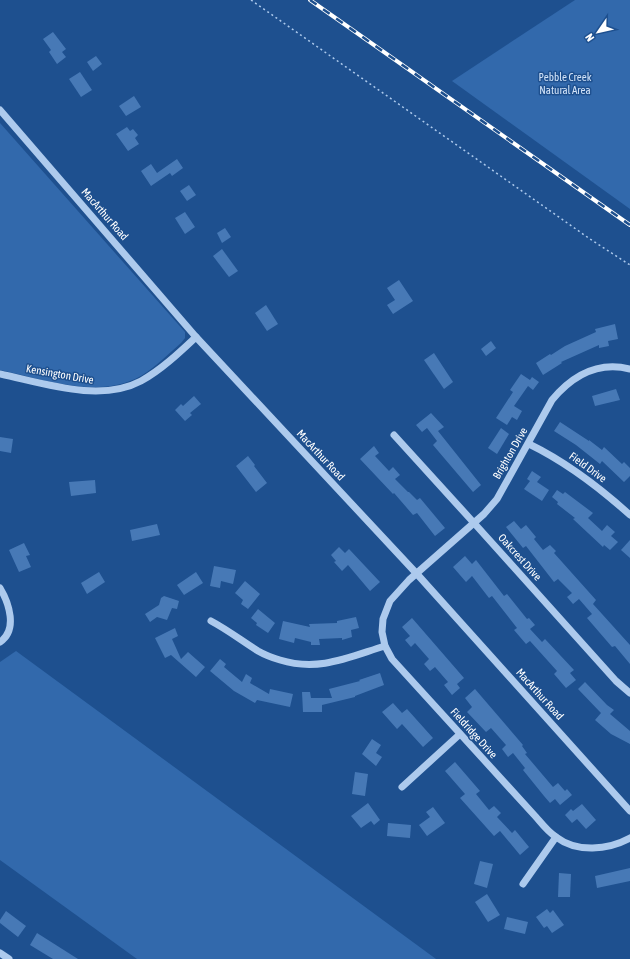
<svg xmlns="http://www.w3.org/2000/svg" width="630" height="959" viewBox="0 0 630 959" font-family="'Asap Condensed',sans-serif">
<rect width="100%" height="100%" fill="#1e508f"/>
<g fill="#3269ac">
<polygon points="575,0 630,0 630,209 452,81"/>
<path d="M0 123 185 332V338L181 343C167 355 152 371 135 379 93 398 43 379 0 370Z"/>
<polygon points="16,651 436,959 137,959 0,860 0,662"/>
</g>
<g fill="#4779b6">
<polygon points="53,32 66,49 62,52 66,57 57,64 49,52 51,50 43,39"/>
<polygon points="96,56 102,64 93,71 87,62"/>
<polygon points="80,72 92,90 81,97 69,79"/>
<polygon points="134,96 141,107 126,116 119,106"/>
<polygon points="127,127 130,131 133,129 138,135 135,138 139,144 128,151 116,134"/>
<polygon points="177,159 183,168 172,176 170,173 151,186 141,171 151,164 157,173"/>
<polygon points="189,185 196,195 187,201 180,191"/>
<polygon points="185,212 195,227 185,234 175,218"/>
<polygon points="225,228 231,237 222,243 217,233"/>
<polygon points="222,249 238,271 229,277 213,256"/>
<polygon points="399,280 413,301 393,314 387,305 395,300 387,288"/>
<polygon points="266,305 278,324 267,331 255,313"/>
<polygon points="615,324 618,339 608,341 609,346 599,348 599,345 561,362 562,363 543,375 536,363 550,354 551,355 565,346 596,332 595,329"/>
<polygon points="491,341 496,348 486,356 481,349"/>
<polygon points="434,353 453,382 444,389 424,360"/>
<polygon points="521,374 530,380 532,377 539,382 533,390 528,386 514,406 522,411 517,420 512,417 507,425 496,418 513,392 510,390"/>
<polygon points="616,389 620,400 595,406 592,396"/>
<polygon points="194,396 201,404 190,413 192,415 185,421 175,410 181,404 183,406"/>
<polygon points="431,413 444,427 438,431 481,485 473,492 433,445 437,441 427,428 422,432 416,425"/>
<polygon points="560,422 589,441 589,440 602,450 604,447 622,464 624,462 630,468 630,476 624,482 602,461 600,464 576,445 554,431"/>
<polygon points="501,428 509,434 497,454 488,448"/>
<polygon points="0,437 13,439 11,453 0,451"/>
<polygon points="374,446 379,453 375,456 389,471 393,467 400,475 395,479 408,492 409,492 417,500 420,498 445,528 435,536 417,513 413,515 394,493 393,494 360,459"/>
<polygon points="248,456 255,465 254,466 267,483 256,492 236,466"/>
<polygon points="532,471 541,477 537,482 549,490 542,501 524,489 530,481 527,479"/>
<polygon points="95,480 96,493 71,496 69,482"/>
<polygon points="557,490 563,494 565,492 593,513 588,518 602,531 607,525 615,532 611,536 618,542 610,550 604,545 603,547 573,519 575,518 557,504 558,502 552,497"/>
<polygon points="514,521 521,529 526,525 536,537 534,539 543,550 550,545 556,551 554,553 596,600 593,604 630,645 630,664 615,646 612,647 587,618 592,614 579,599 573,604 567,597 572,593 558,579 554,582 526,546 523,548 506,527"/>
<polygon points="157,524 160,535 132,541 130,530"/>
<polygon points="630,540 630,558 621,550"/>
<polygon points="24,543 30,555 26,556 31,567 19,572 9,550"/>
<polygon points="339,547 345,553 349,549 380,582 370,591 348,565 342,571 334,562 336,561 331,555"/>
<polygon points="465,556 472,564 476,560 504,596 507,594 527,619 529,618 535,625 530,629 542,642 545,639 574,670 570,673 576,680 566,688 554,674 557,671 530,641 526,644 514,630 517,628 492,596 489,598 472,576 466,582 453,567"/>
<polygon points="214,566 236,570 233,584 221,581 220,588 210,586"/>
<polygon points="99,572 105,582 87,594 81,583"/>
<polygon points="196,572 203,583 184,595 177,585"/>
<polygon points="245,581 260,594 248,609 241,604 243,600 235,593"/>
<polygon points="164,596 179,601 177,609 172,608 167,620 157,617 150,622 145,614 159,605 161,598"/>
<polygon points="258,609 275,623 268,633 256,625 257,623 251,618"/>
<polygon points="356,617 359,628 351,630 352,637 342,640 342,638 319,639 320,645 311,645 311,642 295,638 294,643 279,639 283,621 310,627 309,624 337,623 337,621"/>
<polygon points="412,618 464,678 457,684 460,688 452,695 444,685 448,682 435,667 430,671 424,664 429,659 415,643 411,647 405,640 410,636 402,627"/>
<polygon points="175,628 178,636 172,639 181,659 188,652 205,667 196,677 171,655 165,658 155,638"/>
<polygon points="220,659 226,664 224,667 242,682 246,674 252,678 250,683 269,694 270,689 293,694 290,707 257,700 255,703 234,691 210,671"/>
<polygon points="380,673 384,685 355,696 355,697 322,705 322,712 303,712 302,692 310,692 311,698 332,698 329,689 360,681 359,680"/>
<polygon points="585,682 607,705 614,710 610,714 630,731 630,744 611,734 595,720 601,713 578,689"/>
<polygon points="475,689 523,745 522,746 527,753 525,754 553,787 558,783 565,791 567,789 572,795 560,805 555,799 550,803 544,796 523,770 525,768 513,753 508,757 502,749 506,745 491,728 486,732 467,712 472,707 465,698"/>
<polygon points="393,703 402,713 407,709 433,738 423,747 402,724 397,729 382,712"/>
<polygon points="372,739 381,745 376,753 382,757 376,766 362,754"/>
<polygon points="455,762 480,791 476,794 489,810 494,806 501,813 497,817 512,833 515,830 529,847 520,855 500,831 494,836 460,798 465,794 445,771"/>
<polygon points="355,772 368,774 365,796 352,794"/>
<polygon points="368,803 380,820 374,825 371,821 361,828 351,816"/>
<polygon points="582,804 596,820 586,829 577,819 572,823 565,815 571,809 573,811"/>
<polygon points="433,807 445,823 427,836 419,825 430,817 426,812"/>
<polygon points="388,823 411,825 410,838 387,836"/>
<polygon points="480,861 493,864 487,888 474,884"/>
<polygon points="630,868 630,881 597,888 595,876"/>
<polygon points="559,873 571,874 570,897 558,897"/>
<polygon points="487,894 500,915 488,922 475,902"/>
<polygon points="547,909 550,913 553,910 564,925 552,933 547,926 544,928 536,917"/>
<polygon points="6,911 26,926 18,937 0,923 0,920"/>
<polygon points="507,917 528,922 525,934 504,929"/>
<polygon points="37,933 78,959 53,959 30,945"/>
</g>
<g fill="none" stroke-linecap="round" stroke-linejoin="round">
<polyline stroke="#adcaed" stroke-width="1.5" stroke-dasharray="2 3" stroke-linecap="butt" points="251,0 590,239 630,265"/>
<g stroke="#adcaed" stroke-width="7">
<polyline points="0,110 196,337 417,574 630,811"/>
<path d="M630 369C598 361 572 376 552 400L497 499 484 514 409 580 390 601 383 619 382 632 385 646 392 659 536 817C542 824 548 832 556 837 577 853 608 850 630 838"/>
<path d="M0 374C43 383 100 403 141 381 161 370 179 353 196 337"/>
<polyline points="394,435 474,523 616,681 630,693"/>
<path d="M529 444C566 462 599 487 630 515"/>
<path d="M0 588C9 603 18 630 0 642"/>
<path d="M211 621C228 630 242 641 258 651 265 655 273 658 280 660 319 672 349 657 385 646"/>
<polyline points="402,787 460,734"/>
<polyline points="523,884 556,837"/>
<polyline points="0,953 9,959"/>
</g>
<defs>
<polyline id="rail" points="310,0 630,225"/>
</defs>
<use href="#rail" stroke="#fff" stroke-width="4"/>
<use href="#rail" stroke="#1e508f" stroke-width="2.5" stroke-dasharray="8" stroke-linecap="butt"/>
</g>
<g text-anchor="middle" stroke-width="3" stroke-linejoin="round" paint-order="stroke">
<g font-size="11" fill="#d3e4f9" stroke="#1e508f">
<text x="565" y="81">Pebble Creek<tspan x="565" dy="13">Natural Area</tspan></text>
</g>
<g font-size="11" fill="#fff" stroke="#1e508f">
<text transform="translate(105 214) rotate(49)" y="4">MacArthur Road</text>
<text transform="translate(60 374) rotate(10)" y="4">Kensington Drive</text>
<text transform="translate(510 453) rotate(-60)" y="4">Brighton Drive</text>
<text transform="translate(321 455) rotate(47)" y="4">MacArthur Road</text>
<text transform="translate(588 467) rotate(36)" y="4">Field Drive</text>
<text transform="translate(520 557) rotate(48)" y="4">Oakcrest Drive</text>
<text transform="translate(540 694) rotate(48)" y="4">MacArthur Road</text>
<text transform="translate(474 733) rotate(48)" y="4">Fieldridge Drive</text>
</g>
</g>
<g transform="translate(598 32) rotate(236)" stroke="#1e508f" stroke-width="3" paint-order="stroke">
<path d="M0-3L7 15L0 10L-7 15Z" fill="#ffffff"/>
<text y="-6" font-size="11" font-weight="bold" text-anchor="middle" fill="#ffffff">N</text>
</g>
</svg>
